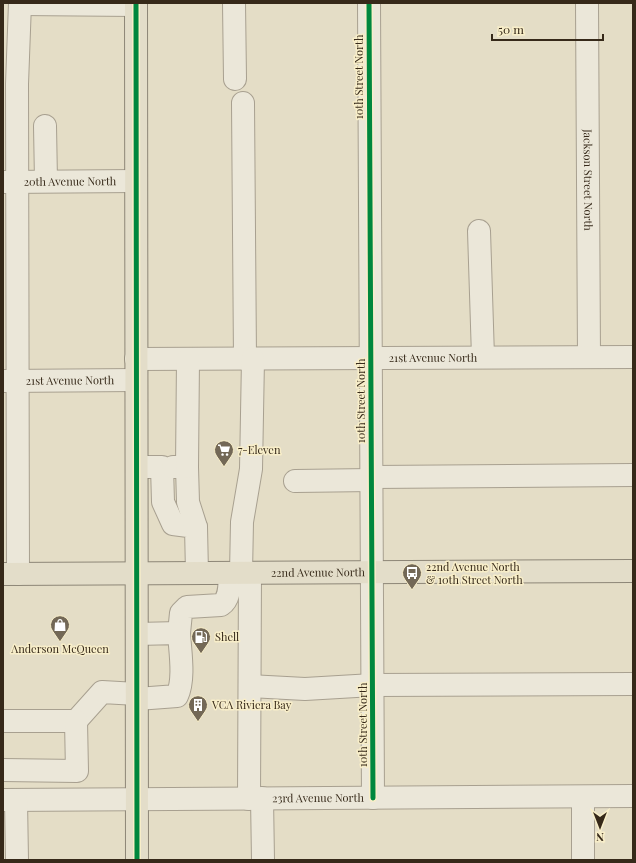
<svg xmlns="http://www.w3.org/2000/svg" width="636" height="863" viewBox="0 0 636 863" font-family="'Playfair Display',serif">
<rect width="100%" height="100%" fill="#e4ddc6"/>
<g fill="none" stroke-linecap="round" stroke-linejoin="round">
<defs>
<g id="minor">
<polyline points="234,3 235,79"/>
<polyline points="369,3 373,798"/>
<path id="s1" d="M587 3 589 357"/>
<polyline points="20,4 136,5"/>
<polyline points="243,103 245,359"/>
<polyline points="45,126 46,181"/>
<path id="s2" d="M4 182 136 181"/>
<polyline points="479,231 483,357"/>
<path id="s3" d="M136 359 633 357"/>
<path id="s4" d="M3 381 136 380"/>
<polyline points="137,467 162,467 163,502 173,524 196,527 197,573"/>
<polyline points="173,467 187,467 188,502 196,527"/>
<polyline points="187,467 188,359"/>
<polyline points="372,477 633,475"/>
<polyline points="295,481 372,480"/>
<polyline points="241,573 242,522 251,469 253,359"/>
<polyline points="18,574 17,84 20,3"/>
<path d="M179 633 181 613 187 607 221 605C231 598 229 584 230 573"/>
<path d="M137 634 179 633C180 651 185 679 177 696L137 699"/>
<polyline points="250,686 305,689 373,685 633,684"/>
<polyline points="3,721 76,721 102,692 137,694"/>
<polyline points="3,770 77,771 76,721"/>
<polyline points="583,797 583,860"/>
<polyline points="262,798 263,860"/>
<polyline points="249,799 250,573"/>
<path id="s5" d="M3 800 633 796"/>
<polyline points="16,800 17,860"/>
</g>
<g id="major">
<polyline points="136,3 137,860"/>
<path id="s6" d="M3 574 633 571"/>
</g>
</defs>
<use href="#minor" stroke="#a8a090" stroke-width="24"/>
<use href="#major" stroke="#8d8677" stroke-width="24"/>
<use href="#minor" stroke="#ebe7d9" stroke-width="22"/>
<use href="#major" stroke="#e3ddc9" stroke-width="22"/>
<defs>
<g id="cycleway">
<polyline points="136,3 137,860"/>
<polyline points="369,3 373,798"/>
</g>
</defs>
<use href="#cycleway" stroke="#f8eec9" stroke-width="8"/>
<use href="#cycleway" stroke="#00873e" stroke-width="5"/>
</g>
<defs>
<symbol id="supermarket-pin" viewBox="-11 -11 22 30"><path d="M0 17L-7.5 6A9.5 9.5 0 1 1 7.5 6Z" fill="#736856" stroke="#f8eec9"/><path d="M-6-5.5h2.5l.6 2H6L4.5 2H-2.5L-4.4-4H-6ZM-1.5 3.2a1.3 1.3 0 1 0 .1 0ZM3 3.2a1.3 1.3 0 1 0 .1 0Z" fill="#fff"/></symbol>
<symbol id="bus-pin" viewBox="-11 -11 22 30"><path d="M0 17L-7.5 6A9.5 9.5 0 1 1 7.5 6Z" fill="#736856" stroke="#f8eec9"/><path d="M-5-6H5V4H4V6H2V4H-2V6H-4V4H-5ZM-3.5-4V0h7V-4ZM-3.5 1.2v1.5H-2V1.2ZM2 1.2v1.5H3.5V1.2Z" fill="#fff"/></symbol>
<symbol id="shop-pin" viewBox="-11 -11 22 30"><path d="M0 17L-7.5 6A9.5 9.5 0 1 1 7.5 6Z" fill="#736856" stroke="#f8eec9"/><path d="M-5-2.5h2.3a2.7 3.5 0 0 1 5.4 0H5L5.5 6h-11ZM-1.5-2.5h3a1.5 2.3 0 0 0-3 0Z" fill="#fff"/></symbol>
<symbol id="fuel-pin" viewBox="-11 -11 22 30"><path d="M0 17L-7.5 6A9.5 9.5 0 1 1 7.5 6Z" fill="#736856" stroke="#f8eec9"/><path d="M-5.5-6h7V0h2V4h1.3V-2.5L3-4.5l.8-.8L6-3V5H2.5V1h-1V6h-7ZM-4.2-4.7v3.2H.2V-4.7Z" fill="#fff"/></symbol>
<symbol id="building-pin" viewBox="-11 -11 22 30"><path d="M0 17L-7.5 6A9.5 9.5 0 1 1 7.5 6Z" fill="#736856" stroke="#f8eec9"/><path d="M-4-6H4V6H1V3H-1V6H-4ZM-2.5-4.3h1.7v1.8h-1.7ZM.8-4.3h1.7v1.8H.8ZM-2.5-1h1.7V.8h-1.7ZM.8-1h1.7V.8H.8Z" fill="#fff"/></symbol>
</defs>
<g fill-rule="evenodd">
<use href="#supermarket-pin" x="213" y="439" width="22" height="30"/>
<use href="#bus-pin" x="401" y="562" width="22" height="30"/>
<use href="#shop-pin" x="49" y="614" width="22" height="30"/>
<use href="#fuel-pin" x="190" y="626" width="22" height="30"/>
<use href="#building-pin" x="187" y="694" width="22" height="30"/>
</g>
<g text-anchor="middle" stroke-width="3" stroke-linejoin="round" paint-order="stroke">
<g font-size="11" fill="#362919" stroke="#f8eec9">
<text transform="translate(359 77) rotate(-90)" y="4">10th Street North</text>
<text dy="4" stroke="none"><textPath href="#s1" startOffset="177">Jackson Street North</textPath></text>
<text dy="4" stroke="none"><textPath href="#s2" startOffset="66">20th Avenue North</textPath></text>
<text dy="4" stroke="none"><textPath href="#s3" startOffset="297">21st Avenue North</textPath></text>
<text dy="4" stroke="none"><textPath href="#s4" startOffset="67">21st Avenue North</textPath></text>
<text transform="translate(361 401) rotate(-90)" y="4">10th Street North</text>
<text dy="4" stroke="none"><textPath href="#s6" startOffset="315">22nd Avenue North</textPath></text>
<text transform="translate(363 725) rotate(-90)" y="4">10th Street North</text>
<text dy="4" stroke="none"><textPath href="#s5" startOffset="315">23rd Avenue North</textPath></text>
</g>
<g font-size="11" fill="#362919" stroke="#f8eec9" text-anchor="start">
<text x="238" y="454">7-Eleven</text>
<text x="426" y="571">22nd Avenue North<tspan x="426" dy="13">&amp; 10th Street North</tspan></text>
<text x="215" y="641">Shell</text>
<text x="60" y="653" text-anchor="middle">Anderson McQueen</text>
<text x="212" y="709">VCA Riviera Bay</text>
</g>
</g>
<rect width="636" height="863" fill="none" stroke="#362919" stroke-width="8"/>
<g transform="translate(600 827) rotate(180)" stroke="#f8eec9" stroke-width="3" paint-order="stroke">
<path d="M0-3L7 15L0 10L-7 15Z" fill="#362919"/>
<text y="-6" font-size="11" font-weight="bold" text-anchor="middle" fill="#362919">N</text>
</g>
<path d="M492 34v6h111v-6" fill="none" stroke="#362919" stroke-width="2"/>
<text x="498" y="34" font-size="12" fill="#362919" stroke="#f8eec9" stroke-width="3" paint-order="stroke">50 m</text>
</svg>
